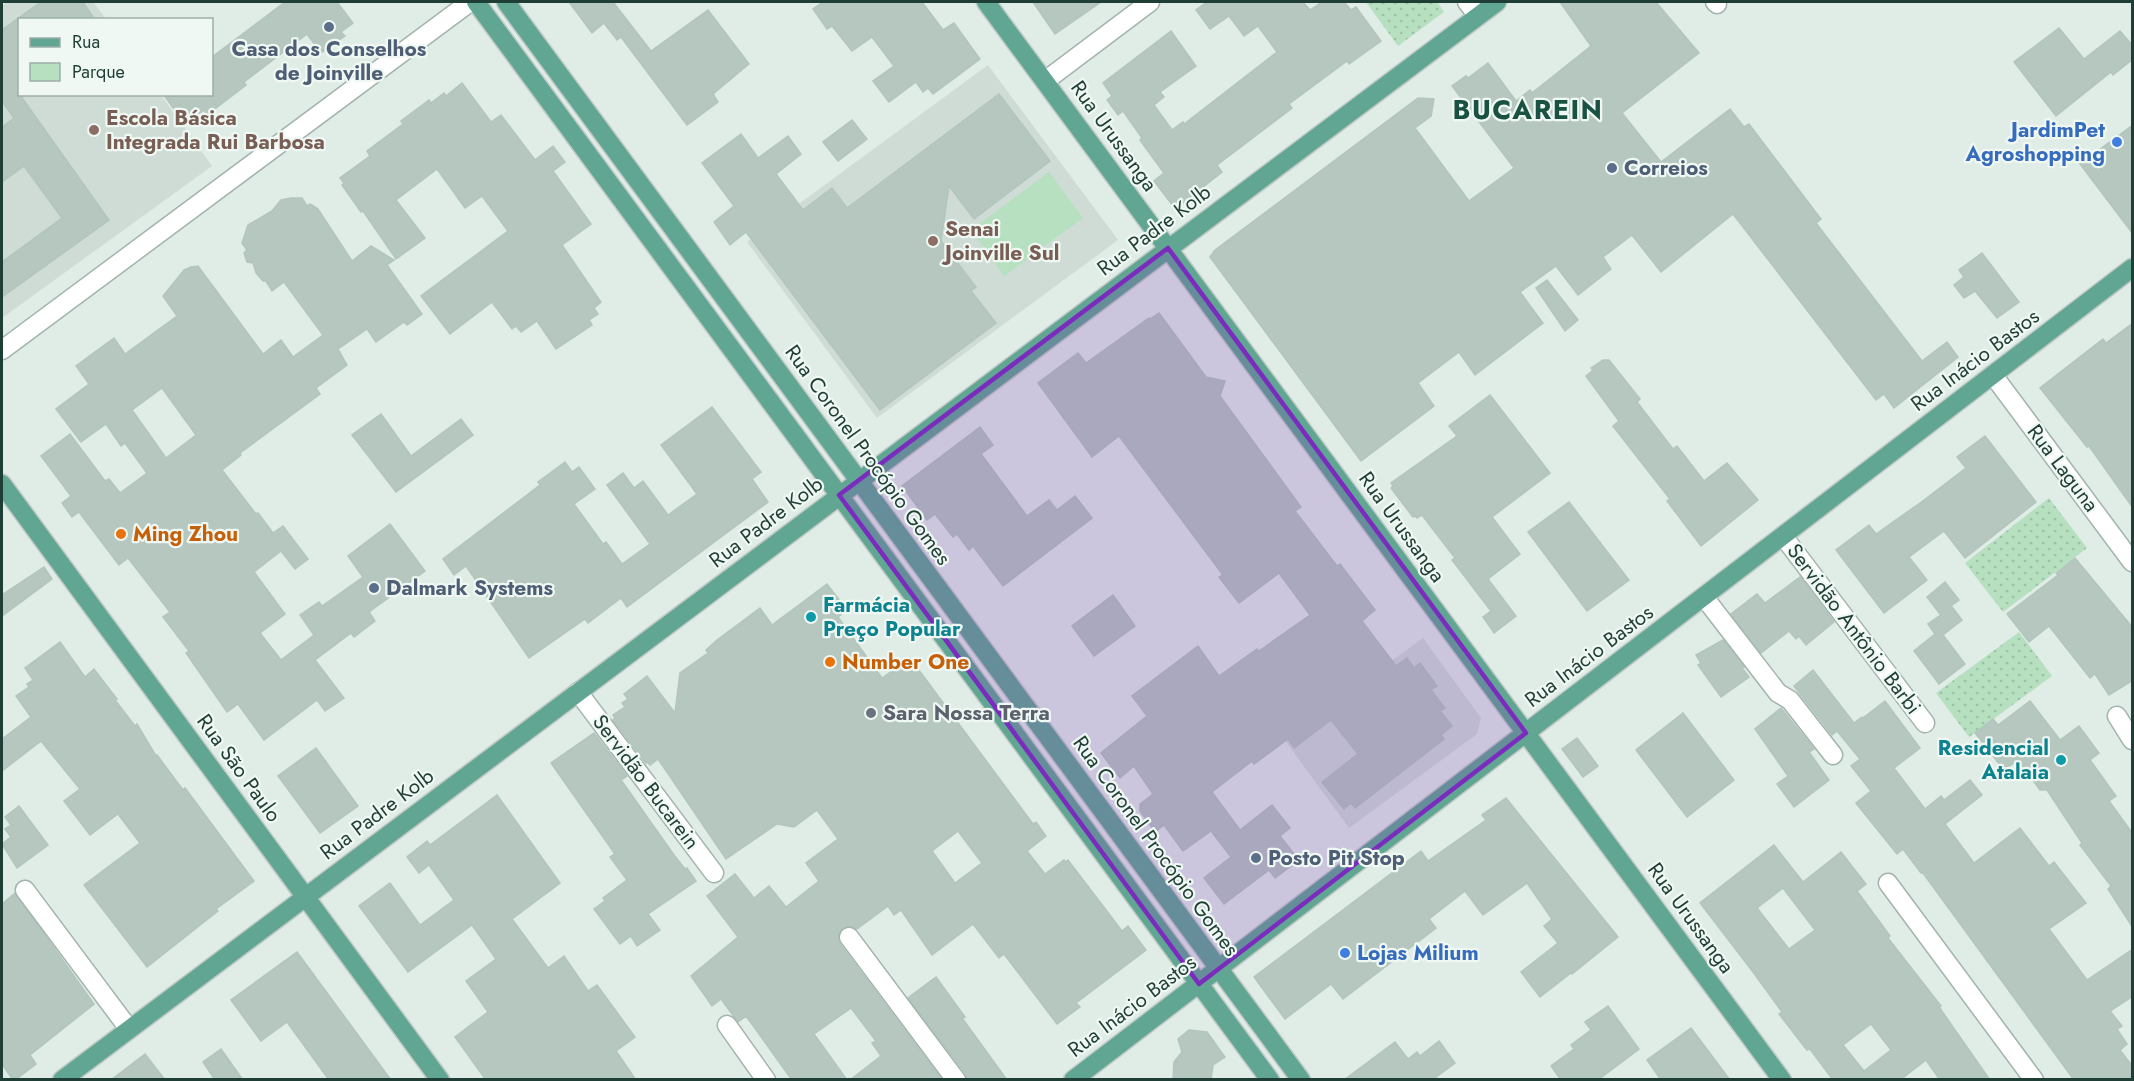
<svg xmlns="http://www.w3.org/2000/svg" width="2134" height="1081" viewBox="0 0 2134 1081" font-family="Jost,sans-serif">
<defs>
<pattern id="grass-dots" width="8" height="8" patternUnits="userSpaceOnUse" patternTransform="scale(1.5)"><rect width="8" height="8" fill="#b6e0c0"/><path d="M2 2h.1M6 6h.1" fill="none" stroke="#9cc1a6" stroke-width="1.8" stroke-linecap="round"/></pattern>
</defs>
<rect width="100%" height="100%" fill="#e0ece6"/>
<g fill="#cedcd5">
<polygon points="7,2 93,2 106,19 20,20 20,94 161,95 212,166 2,318 2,6"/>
<polygon points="988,65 1118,240 877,418 747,242"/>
<polygon points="1423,638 1481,718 1477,734 1349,828 1284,739"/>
</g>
<g fill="url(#grass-dots)">
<polygon points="1366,2 1437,2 1444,12 1398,46"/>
<polygon points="2049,498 2087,548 2003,612 1965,563"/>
<polygon points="2019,632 2052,676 1969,737 1936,693"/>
</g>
<polygon fill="#b6e0c0" points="1049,172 1083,218 1004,276 971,230"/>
<g fill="#b5c7bf" stroke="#b2c6bd" stroke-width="1.5" fill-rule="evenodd">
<polygon points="41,2 83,2 95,20 20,20 20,95 109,220 2,297 2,262 62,218 24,166 2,182 2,127 14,118 2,101 2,30"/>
<polygon points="285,2 337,2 353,23 341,32 345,36 321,53 307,34 244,82 246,85 207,115 204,110 185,124 163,94 212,94 212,57"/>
<polygon points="569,2 613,2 651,51 708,10 749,64 713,94 718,102 687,125 621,37 617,40 604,23 592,33"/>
<polygon points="823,2 922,2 943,30 954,23 980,59 933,94 928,88 923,92 916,82 889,102 873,81 894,66 872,37 852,51 832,26 827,29 813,9"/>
<polygon points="1033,2 1101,2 1055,34"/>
<polygon points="1207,2 1303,2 1310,10 1322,2 1344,2 1351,10 1356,7 1381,41 1349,64 1347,61 1289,104 1292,108 1217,165 1222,172 1180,205 1173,206 1154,181 1164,173 1140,140 1142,138 1123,111 1118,115 1107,100 1112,96 1103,83 1171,31 1196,66 1160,92 1164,97 1154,105 1172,130 1183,122 1184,124 1277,52 1258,26 1244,36 1229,16 1210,29 1196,10"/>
<polygon points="1560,2 1656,2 1699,53 1622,113 1661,162 1730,109 1744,127 1749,124 1821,219 1816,223 1922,361 1947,342 1958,357 1894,408 1884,394 1876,400 1733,214 1661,272 1632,235 1603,257 1611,269 1578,295 1556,266 1520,292 1543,323 1475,375 1459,352 1418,383 1434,406 1361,461 1210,257 1215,250 1418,98 1434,99 1431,116 1415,128 1469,201 1514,168 1452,86 1466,76 1468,78 1488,63 1516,101 1530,90 1532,93 1591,46"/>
<polygon points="2059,28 2084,59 2120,31 2133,46 2133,59 2113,75 2111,72 2056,116 2014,62"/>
<polygon points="462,83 491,122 501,115 535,160 553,146 565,162 553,171 591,224 562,245 601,302 594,308 598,314 589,320 592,325 556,349 537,321 521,332 516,326 512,329 492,302 450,334 421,296 508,231 482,196 465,208 437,169 396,200 425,238 396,259 363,211 361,212 342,185 344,183 340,178 370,156 367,151 403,124 401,121 429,100 431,103 444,93 446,96"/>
<polygon points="999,94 1050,161 974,219 949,186 941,241 976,287 971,291 996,323 880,410 746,232 730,245 714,222 734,206 702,163 741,134 758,158 788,136 801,154 776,174 803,210 832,188 847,208"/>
<polygon points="852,120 867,139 838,161 823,142"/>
<polygon points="2133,125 2133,234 2080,164"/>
<path d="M291 198H302L307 206 310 204 318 209 352 261 371 246 394 260 387 265 422 314 407 325 404 322 376 342 367 329 338 349 347 365 316 388 320 394 240 453 241 455 222 470 256 514 258 513 273 533 283 526 308 559 295 569 281 551 254 572 285 614 260 633 281 660 314 635 300 615 319 602 322 606 363 577 348 556 390 524 425 571 369 612 375 621 354 637 351 633 315 660 344 698 325 711 317 700 264 740 238 704 227 712 186 653 189 651 163 617 170 612 128 558 119 565 79 512 72 517 62 503 71 496 41 456 70 434 105 481 109 479 120 493 147 473 125 443 121 446 106 424 81 442 56 409 89 384 76 366 114 338 125 354 177 316 163 296 184 270 191 267 198 266 263 354 281 340 293 357 323 335 284 282 272 291 266 281H263L256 273 253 263 247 262 244 253 247 250 242 243 248 225 272 211 281 200ZM162 388 196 435 166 458 132 410Z"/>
<polygon points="1982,253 2019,302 1997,318 1975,291 1964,298 1954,285 1964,277 1959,270"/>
<polygon points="1547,280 1578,320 1565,331 1536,288"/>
<polygon points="1159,313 1206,377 1225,381 1220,396 1301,507 1295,511 1337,566 1340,564 1375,610 1362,621 1396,666 1407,658 1414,668 1420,663 1437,686 1431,690 1445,708 1440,711 1452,726 1441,735 1444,739 1355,808 1351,803 1344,809 1322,782 1358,754 1331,720 1294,748 1288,739 1254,764 1252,761 1212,792 1240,830 1272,805 1290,828 1280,836 1299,860 1275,878 1269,870 1224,904 1204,878 1231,857 1211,831 1183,851 1164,825 1155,832 1140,811 1140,804 1153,794 1134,766 1120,778 1101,753 1147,716 1132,696 1198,646 1219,676 1257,649 1259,651 1310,615 1279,573 1239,603 1219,577 1223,575 1119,436 1092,457 1038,383 1078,353 1086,363 1149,318 1150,319"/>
<polygon points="2133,323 2133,508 2089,446 2087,447 2040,388 2103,339 2106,343"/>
<polygon points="1603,360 1609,360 1640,399 1637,402 1673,449 1677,446 1704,481 1727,463 1758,500 1701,546 1667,501 1670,499 1613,426 1619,421 1586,376 1593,370 1591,368"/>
<polygon points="1490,395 1550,473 1492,517 1520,554 1488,579 1516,616 1494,633 1483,617 1491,611 1452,560 1455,558 1422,515 1417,518 1415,516 1413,517 1391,488 1393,486 1391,483 1457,436 1449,426"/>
<polygon points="712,407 761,472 752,479 768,502 627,607 621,598 588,623 585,619 529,658 466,566 454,575 443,559 540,485 538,482 565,462 572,472 579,467 595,489 574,504 603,544 606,542 622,564 650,544 607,485 623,473 634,488 643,481 668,515 697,494 661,445"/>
<polygon points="381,414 411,456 461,419 473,435 396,492 352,435"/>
<polygon points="980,427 993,445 981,454 1027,516 1049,500 1057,510 1075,496 1092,518 1003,586 973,546 969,550 957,534 953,537 935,514 927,520 902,486"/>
<polygon points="1985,436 2036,502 1965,558 1944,531 1909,557 1927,580 1884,613 1836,550 1869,525 1876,534 1920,503 1966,468 1957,457"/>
<polygon points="1569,502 1629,580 1587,611 1528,532"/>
<polygon points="2075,558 2133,628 2133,680 2109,695 2095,674 2090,678 2049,626 2029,642 2007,614 2058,575 2056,573"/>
<polygon points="44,567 52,579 2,616 2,595"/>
<polygon points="1800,577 1834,622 1806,645 1799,636 1796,639 1789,631 1761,653 1731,614 1757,594 1765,603"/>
<polygon points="1945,582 1959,600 1940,614 1927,597"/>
<path d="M827 584 847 610 838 617 882 678 910 658 1033 824 1036 822 1046 836 1027 851 1045 874 1064 860 1065 862 1068 860 1122 931 1128 926 1146 950 1076 1003 1080 1007 1057 1024 1004 954 999 958 973 924 932 955 901 910 894 915 888 906 857 929 848 926 843 928 838 933 840 944 942 1080H850L881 1056 872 1043 876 1041 851 1008 814 1034 847 1080H792L746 1016 738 1022 721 999 712 1006 691 976 738 937 707 896 735 874 754 898 769 886 786 907 819 881 806 863 838 839 817 810 794 827 777 824 726 859 658 759 650 765 647 762 646 763 613 720 615 718 613 715 625 707 622 703 628 699 624 694 647 676 675 713 680 673 708 653 706 650 717 640 760 608 772 625ZM958 831 982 863 955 883 932 851Z"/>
<polygon points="1113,595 1135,626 1094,656 1072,626"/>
<polygon points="1952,607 1962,620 1943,635 1965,664 1939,684 1914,651 1935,634 1928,624"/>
<polygon points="1723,640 1744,667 1742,668 1749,677 1721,697 1698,665 1701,663 1696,655"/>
<polygon points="60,642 85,677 94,669 117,699 115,700 135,726 137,724 156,756 157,755 183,790 185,788 254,881 216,909 218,911 147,967 84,885 140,843 118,814 90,835 64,801 80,789 41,741 2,771 2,739 31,717 16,696 29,687 27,684 33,680 25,668"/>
<polygon points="1813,670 1854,723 1862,717 1863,718 1885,701 1920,748 1894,768 1925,809 1941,796 1944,800 1970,780 1982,795 1945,824 1974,863 2020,828 2049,866 2054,862 2086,903 2049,929 2087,980 2133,949 2133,996 2110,1011 2122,1026 2117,1029 2127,1044 2120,1050 2133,1067 2133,1080 2074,1080 1923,873 1921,873 1903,849 1897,854 1856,803 1871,791 1851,766 1860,759 1837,731 1832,735 1794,686"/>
<polygon points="2030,701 2060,740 2079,726 2099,753 2090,760 2116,796 2109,801 2133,834 2133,928 2108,889 2111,886 2080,845 2082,843 2047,790 2040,790 2018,760 2004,770 1975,733 1993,719 1998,725"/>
<polygon points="1781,708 1814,749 1809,752 1829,780 1794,807 1777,784 1788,776 1755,729"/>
<polygon points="1683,713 1734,780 1687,817 1636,750"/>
<polygon points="594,733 627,776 621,780 674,855 685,869 687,868 696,881 648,914 660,930 637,946 631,936 620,944 594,909 605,901 603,898 627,880 610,857 615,854 551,763"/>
<polygon points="1577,738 1598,766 1583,777 1562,749"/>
<polygon points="316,748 358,806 320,833 278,776"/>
<polygon points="497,795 560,883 512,919 548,968 564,956 588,991 597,985 635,1037 616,1051 636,1080 486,1080 455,1037 488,1012 466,981 496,959 472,925 408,972 359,906 390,883 420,925 454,900 429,865 419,873 407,857 427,841 430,845"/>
<polygon points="1506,798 1618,937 1572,974 1571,973 1540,997 1521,972 1558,943 1544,926 1552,919 1527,883 1483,915 1465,891 1429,919 1436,928 1343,999 1331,984 1285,1019 1254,977 1421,851 1428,861 1486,820 1482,815"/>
<polygon points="19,806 48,845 17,868 2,844 11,837 5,829 11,825 5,817"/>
<path d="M1774 845 1803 882 1841 852 1866 884 1857 891 1890 936 1888 938 1941 1006 1939 1007 1990 1080H1940L1926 1060 1900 1080H1833L1810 1049 1807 1050 1779 1014 1782 1012 1753 972 1700 903ZM1783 888 1815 930 1789 949 1757 908ZM1871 1024 1891 1050 1864 1071 1843 1045Z"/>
<polygon points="15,893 94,1004 30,1055 36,1064 15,1080 13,1080 2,1064 2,904"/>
<polygon points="297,952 391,1080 329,1080 287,1022 261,1041 231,1000"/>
<polygon points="936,977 965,1017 962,1018 1007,1080 967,1080 965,1073 908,998"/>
<polygon points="1608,1006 1639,1049 1598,1080 1561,1080 1551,1066 1574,1049 1571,1045 1591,1030 1585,1022"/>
<polygon points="1691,1028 1730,1080 1661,1080 1647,1060"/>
<polygon points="1189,1030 1207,1032 1225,1057 1213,1065 1211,1080 1173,1080 1174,1062 1182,1052 1178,1039"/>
<polygon points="1439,1041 1455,1063 1432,1080 1344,1080 1395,1042 1408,1059 1417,1052 1420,1056"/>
<polygon points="221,1049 243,1080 215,1080 203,1062"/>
<polygon points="145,1054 165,1080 111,1080"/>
</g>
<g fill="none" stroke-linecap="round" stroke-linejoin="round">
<defs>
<g id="minor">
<polyline points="1467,2 1478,16"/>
<polyline points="1715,2 1717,4"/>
<polyline points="1045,81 1150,2"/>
<polyline points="2,350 470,2"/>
<polyline points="1993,375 2132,562"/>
<polyline points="1783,536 1925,723"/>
<polyline points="1704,597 1778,693 1790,700 1833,755"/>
<polyline points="578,692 714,873"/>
<polyline points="2117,716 2132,740"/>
<polyline points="1888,883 2034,1080"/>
<polyline points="25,890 129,1029"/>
<polyline points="849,937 956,1080"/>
<polyline points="727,1025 766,1080"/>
</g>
<g id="primary">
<polyline points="476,2 1270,1080"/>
<polyline points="506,2 1301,1080"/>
<polyline points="986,2 1782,1080"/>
<polyline points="2,484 440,1080"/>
<polyline points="62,1080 1497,2"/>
<polyline points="1073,1080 2132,268"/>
</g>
</defs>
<use href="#minor" stroke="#a2b4ad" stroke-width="21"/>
<use href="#primary" stroke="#c0c9c6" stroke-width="21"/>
<use href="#minor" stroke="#fff" stroke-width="18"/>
<use href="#primary" stroke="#60a692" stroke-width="18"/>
</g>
<path fill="#7b2cbf" fill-opacity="0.2" stroke="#7b2cbf" stroke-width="4.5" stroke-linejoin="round" d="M1168 248 1526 733 1199 984 839 495Z"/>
<g fill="#5c6f8a" stroke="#f0f8f4" stroke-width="2">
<circle cx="329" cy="27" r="6"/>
<circle cx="1612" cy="168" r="6"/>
<circle cx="374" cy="588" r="6"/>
<circle cx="1256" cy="858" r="6"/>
</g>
<g fill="#8d6e63" stroke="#f0f8f4" stroke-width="2">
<circle cx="94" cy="130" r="6"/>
<circle cx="933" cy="241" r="6"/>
</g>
<g fill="#3f7fe0" stroke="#f0f8f4" stroke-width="2">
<circle cx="2117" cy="142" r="6"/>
<circle cx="1345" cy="953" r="6"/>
</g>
<g fill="#e8710a" stroke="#f0f8f4" stroke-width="2">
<circle cx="121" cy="534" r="6"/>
<circle cx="830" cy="662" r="6"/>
</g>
<g fill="#0f9aa8" stroke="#f0f8f4" stroke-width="2">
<circle cx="811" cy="617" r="6"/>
<circle cx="2061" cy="760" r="6"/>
</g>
<circle fill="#6b7280" stroke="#f0f8f4" stroke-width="2" cx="871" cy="713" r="6"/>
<g text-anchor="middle" stroke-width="4.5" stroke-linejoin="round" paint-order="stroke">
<g font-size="21" font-weight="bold" fill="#4e5e75" stroke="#f0f8f4" text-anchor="start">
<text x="329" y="56" text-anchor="middle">Casa dos Conselhos<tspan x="329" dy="24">de Joinville</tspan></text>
<text x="1624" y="175">Correios</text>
<text x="386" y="595">Dalmark Systems</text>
<text x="1268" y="865">Posto Pit Stop</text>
</g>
<g font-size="21" font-weight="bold" fill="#785e54" stroke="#f0f8f4" text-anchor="start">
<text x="106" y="125">Escola Básica<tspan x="106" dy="24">Integrada Rui Barbosa</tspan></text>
<text x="945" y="236">Senai<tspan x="945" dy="24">Joinville Sul</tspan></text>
</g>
<g font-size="21" font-weight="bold" fill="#366cbe" stroke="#f0f8f4" text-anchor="end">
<text x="2105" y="137">JardimPet<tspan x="2105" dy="24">Agroshopping</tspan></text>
<text x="1357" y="960" text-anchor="start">Lojas Milium</text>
</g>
<g font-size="21" fill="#1f3e35" stroke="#f0f8f4">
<text transform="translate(1114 136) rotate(54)" y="7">Rua Urussanga</text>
<text transform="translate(1154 230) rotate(-37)" y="7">Rua Padre Kolb</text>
<text transform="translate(1975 360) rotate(-37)" y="7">Rua Inácio Bastos</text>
<text transform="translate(868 455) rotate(54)" y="7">Rua Coronel Procópio Gomes</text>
<text transform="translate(2063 468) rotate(53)" y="7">Rua Laguna</text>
<text transform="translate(766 522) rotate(-37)" y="7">Rua Padre Kolb</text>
<text transform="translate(1402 527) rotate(54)" y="7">Rua Urussanga</text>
<text transform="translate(1854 629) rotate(53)" y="7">Servidão Antônio Barbi</text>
<text transform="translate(1589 656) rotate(-37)" y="7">Rua Inácio Bastos</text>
<text transform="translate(239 768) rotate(54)" y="7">Rua São Paulo</text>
<text transform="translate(646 782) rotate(53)" y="7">Servidão Bucarein</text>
<text transform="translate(377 814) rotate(-37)" y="7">Rua Padre Kolb</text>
<text transform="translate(1156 846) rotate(54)" y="7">Rua Coronel Procópio Gomes</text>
<text transform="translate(1691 918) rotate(54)" y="7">Rua Urussanga</text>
<text transform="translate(1132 1006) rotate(-37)" y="7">Rua Inácio Bastos</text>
</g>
<g font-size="21" font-weight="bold" fill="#c56008" stroke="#f0f8f4" text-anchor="start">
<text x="133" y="541">Ming Zhou</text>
<text x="842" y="669">Number One</text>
</g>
<g font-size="21" font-weight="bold" fill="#0d838f" stroke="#f0f8f4" text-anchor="start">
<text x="823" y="612">Farmácia<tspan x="823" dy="24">Preço Popular</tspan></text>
<text x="2049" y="755" text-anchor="end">Residencial<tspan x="2049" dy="24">Atalaia</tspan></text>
</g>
<g font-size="21" font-weight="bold" fill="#5b616d" stroke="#f0f8f4" text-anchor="start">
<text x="883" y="720">Sara Nossa Terra</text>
</g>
<g font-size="27" font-weight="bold" letter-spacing="1.5" fill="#195242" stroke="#f0f8f4">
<text x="1528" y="119">BUCAREIN</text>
</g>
</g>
<rect width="2134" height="1081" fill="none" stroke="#1f3e35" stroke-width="6"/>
<rect x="18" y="18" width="195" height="78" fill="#f0f8f4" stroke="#9caea8" stroke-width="1.5"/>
<rect x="30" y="38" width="30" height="9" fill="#60a692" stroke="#9caea8" stroke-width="1.5"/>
<text x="72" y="48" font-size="18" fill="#1f3e35">Rua</text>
<rect x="30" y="63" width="30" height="18" fill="#b6e0c0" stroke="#9caea8" stroke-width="1.5"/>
<text x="72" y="78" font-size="18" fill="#1f3e35">Parque</text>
</svg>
